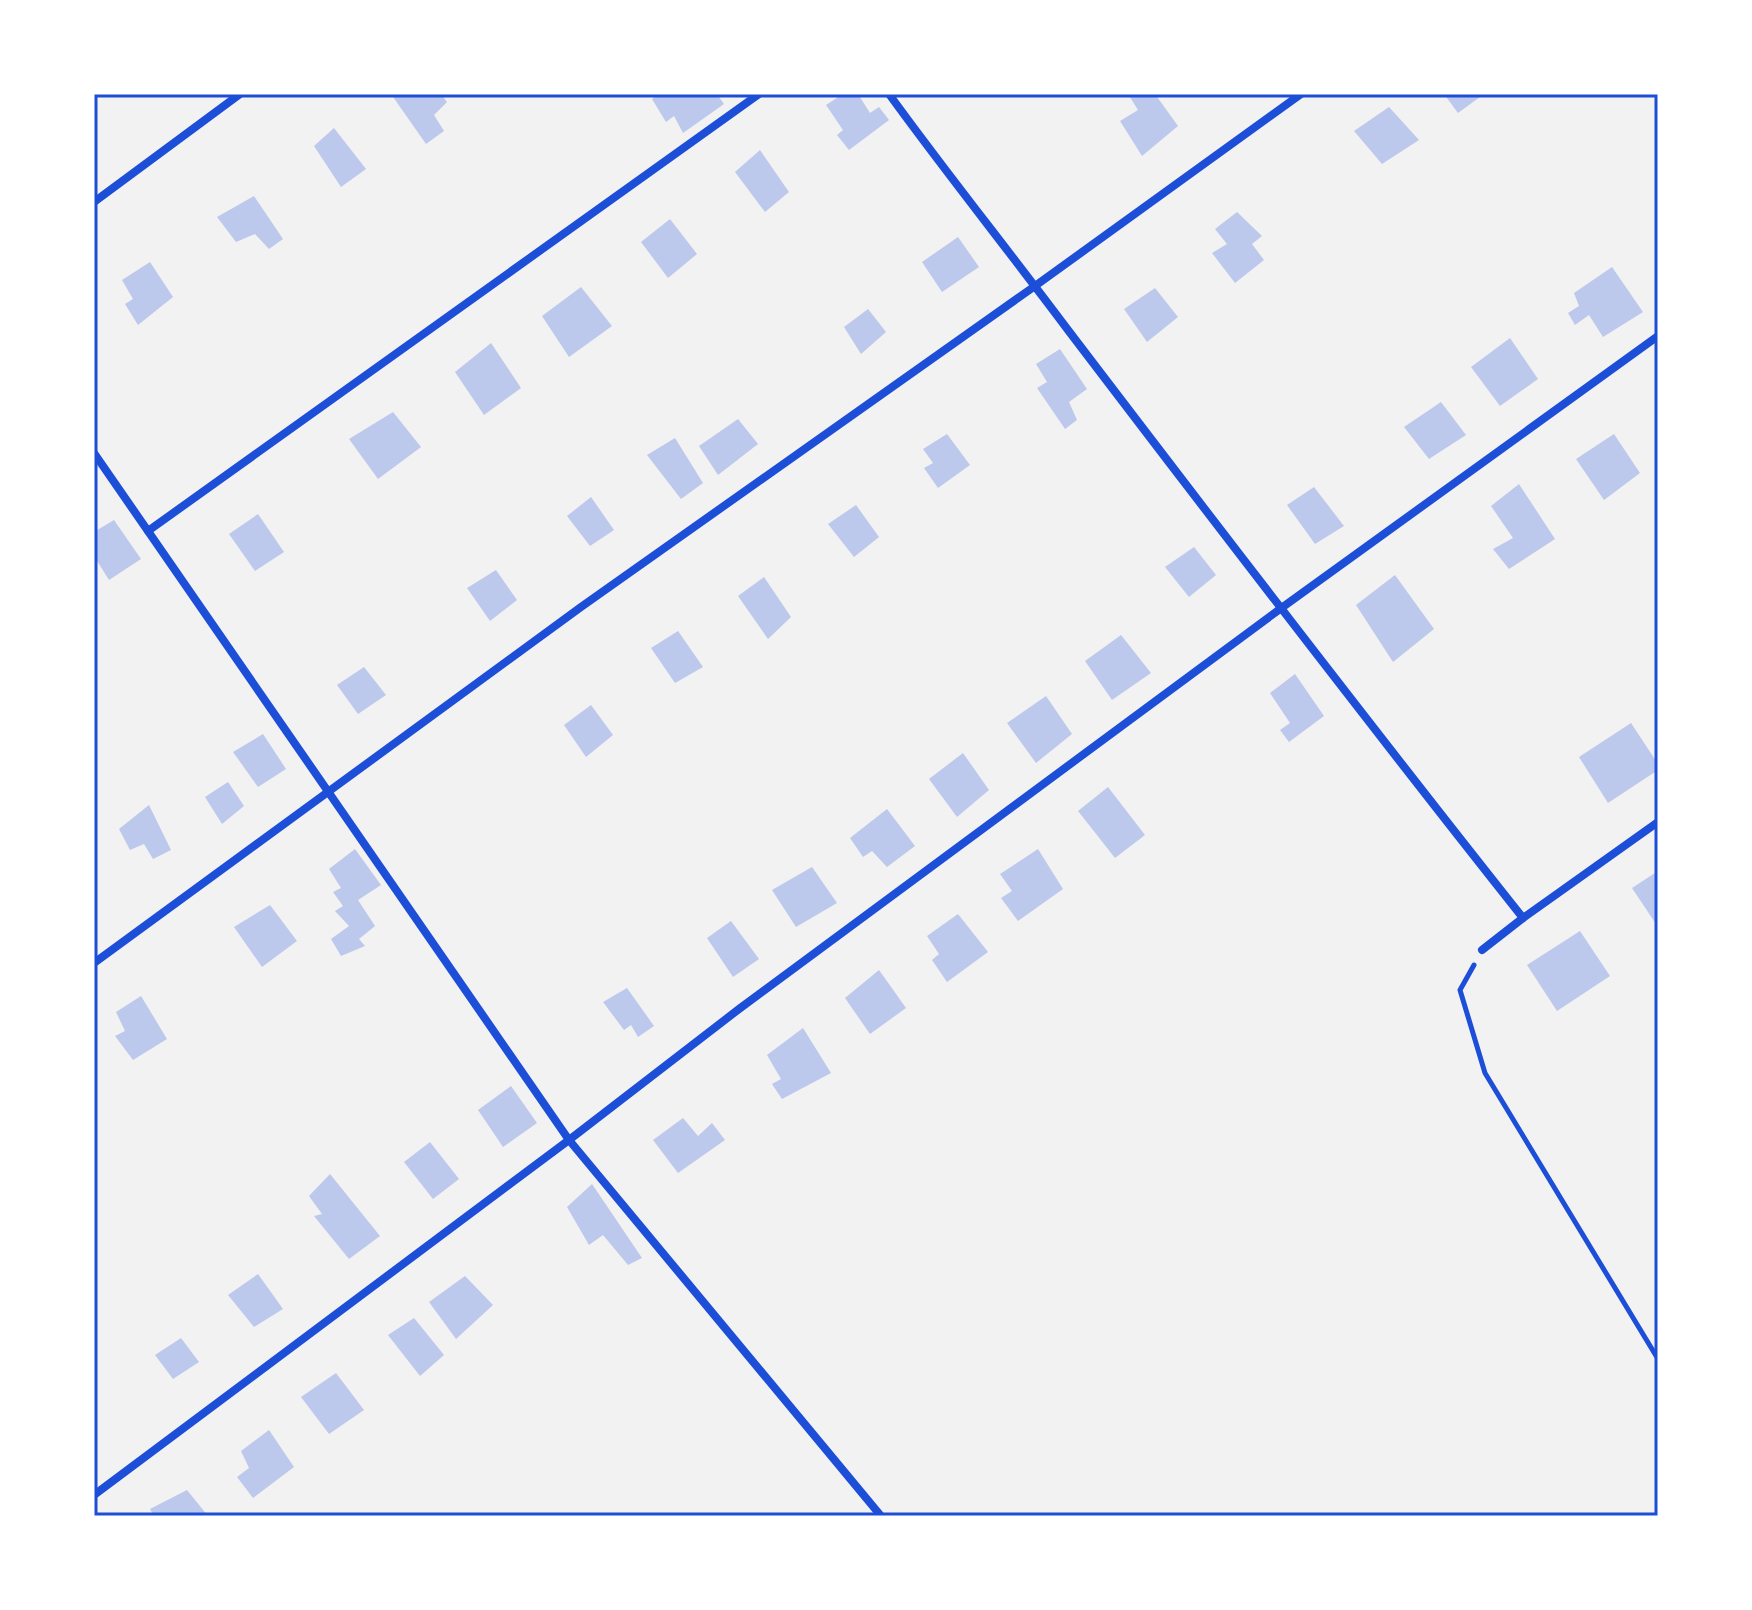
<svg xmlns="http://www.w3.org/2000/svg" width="1752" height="1610" viewBox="0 0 1752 1610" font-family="'Roboto Condensed',sans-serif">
<rect width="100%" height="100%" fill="#f2f2f2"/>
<g fill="#bdc9ec">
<polygon points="391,94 441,94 447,102 434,115 444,131 426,144"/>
<polygon points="658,94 717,94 724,104 683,133 674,116 666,122 652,99"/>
<polygon points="843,94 858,94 870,113 879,107 889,120 849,150 837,135 843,130 826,105"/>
<polygon points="1128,94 1155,94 1178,126 1142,156 1120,121 1138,110"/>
<polygon points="1444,94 1484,94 1458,113"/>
<polygon points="1389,107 1419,140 1382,164 1354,131"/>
<polygon points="334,128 366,169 341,187 314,146"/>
<polygon points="760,150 789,192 765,212 735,172"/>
<polygon points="254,196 283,239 269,249 255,234 236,242 217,217"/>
<polygon points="1237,212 1262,236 1252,244 1264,260 1235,283 1212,253 1227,244 1215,229"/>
<polygon points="670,219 697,254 668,278 641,242"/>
<polygon points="958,237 979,267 942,292 922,262"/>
<polygon points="150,262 173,297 138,325 125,304 133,299 122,280"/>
<polygon points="1612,267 1643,312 1603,337 1589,315 1575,325 1568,313 1579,306 1574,293"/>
<polygon points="581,287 612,326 569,357 542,316"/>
<polygon points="1155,288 1178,317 1147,342 1124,309"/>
<polygon points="868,309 886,332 861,354 844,327"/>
<polygon points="1510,338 1538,379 1500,406 1471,367"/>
<polygon points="491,343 521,388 484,415 455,372"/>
<polygon points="1060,349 1087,389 1069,402 1077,420 1065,429 1037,388 1047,382 1036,364"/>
<polygon points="1441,402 1466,435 1429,459 1404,427"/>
<polygon points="393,412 421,447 378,479 349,439"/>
<polygon points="738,419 758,444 718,475 699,446"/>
<polygon points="947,434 970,465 938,488 924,468 933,463 923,449"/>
<polygon points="1614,434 1640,473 1604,500 1576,459"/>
<polygon points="675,438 703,483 681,499 647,455"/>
<polygon points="1519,484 1555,539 1509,569 1493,549 1513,538 1491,506"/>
<polygon points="1314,487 1344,526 1315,544 1287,505"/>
<polygon points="591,497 614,530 590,546 567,516"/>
<polygon points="856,505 879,537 854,557 828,524"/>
<polygon points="258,514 284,552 255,571 229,534"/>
<polygon points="114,520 141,559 109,580 94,556 94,532"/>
<polygon points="1194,547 1216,575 1189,597 1165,567"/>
<polygon points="496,570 517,600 490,621 467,588"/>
<polygon points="1395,575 1434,629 1393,662 1356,605"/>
<polygon points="764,577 791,617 768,639 738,596"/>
<polygon points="678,631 703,667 675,683 651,648"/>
<polygon points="1121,635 1151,673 1112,700 1085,661"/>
<polygon points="364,667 386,695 358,714 337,685"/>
<polygon points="1295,674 1324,716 1289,742 1280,730 1290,723 1270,693"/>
<polygon points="1046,696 1072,734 1036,763 1007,723"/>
<polygon points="591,705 613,735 586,757 564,725"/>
<polygon points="1631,723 1658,764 1658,770 1608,803 1579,757"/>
<polygon points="263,734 286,769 258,787 233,752"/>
<polygon points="963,753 989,790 957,817 929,779"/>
<polygon points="228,782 244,806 222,824 205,797"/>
<polygon points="1108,787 1145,835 1115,858 1078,811"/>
<polygon points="149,805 171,850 153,859 144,844 130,850 119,829"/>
<polygon points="887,809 915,846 887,867 872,851 863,857 850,838"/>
<polygon points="355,849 381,885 358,900 375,926 359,939 365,946 341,956 331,939 349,926 335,911 343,906 333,892 341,888 329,869"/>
<polygon points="1038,849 1063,889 1018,921 1001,898 1012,891 1000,874"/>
<polygon points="812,867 837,903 796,927 772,890"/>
<polygon points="1658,871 1658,927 1632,888"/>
<polygon points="270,905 297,941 262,967 234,927"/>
<polygon points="958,914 988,952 947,982 932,960 939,954 927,936"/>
<polygon points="731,921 759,959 733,977 707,938"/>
<polygon points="1580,931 1610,976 1557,1011 1527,965"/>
<polygon points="879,970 906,1008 870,1034 845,998"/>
<polygon points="627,988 654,1026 638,1037 631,1025 624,1030 603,1002"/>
<polygon points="141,996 167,1039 133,1060 115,1036 125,1031 116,1012"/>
<polygon points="803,1028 831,1073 782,1099 772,1084 781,1079 767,1055"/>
<polygon points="511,1086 537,1123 503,1147 478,1110"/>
<polygon points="683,1118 698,1136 712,1123 725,1140 678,1173 653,1140"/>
<polygon points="430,1142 459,1179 433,1199 404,1162"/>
<polygon points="330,1174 380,1236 349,1259 314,1216 322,1214 309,1196"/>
<polygon points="592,1184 642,1258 628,1265 603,1235 589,1245 567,1207"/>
<polygon points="258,1274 283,1309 254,1327 228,1295"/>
<polygon points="465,1276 493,1305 456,1339 429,1302"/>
<polygon points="414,1318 444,1355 420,1376 388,1335"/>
<polygon points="181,1338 199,1362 173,1379 155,1355"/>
<polygon points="336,1373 364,1410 329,1434 301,1397"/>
<polygon points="269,1430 294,1467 253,1498 237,1477 249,1468 241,1451"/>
<polygon points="187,1490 208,1516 154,1516 150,1509"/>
</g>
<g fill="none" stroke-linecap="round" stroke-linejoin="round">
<polyline stroke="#1d4ed8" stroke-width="5" points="1474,965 1460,990 1485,1073 1658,1359"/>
<g stroke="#1d4ed8" stroke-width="8">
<path d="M889 94C947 174 1009 251 1068 330 1218 527 1369 724 1523 918"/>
<polyline points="94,202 240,94"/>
<polyline points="94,453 569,1140 881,1516"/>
<polyline points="148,531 759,94"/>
<polyline points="1482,950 1523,918 1658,822"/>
<polyline points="94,963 581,607 1035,286 1301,94"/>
<polyline points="94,1495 569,1140 739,1009 1280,609 1658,336"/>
</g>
</g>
<rect width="1752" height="1610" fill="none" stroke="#ffffff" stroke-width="192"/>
<rect x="96" y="96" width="1560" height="1418" fill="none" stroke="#1d4ed8" stroke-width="3"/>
</svg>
